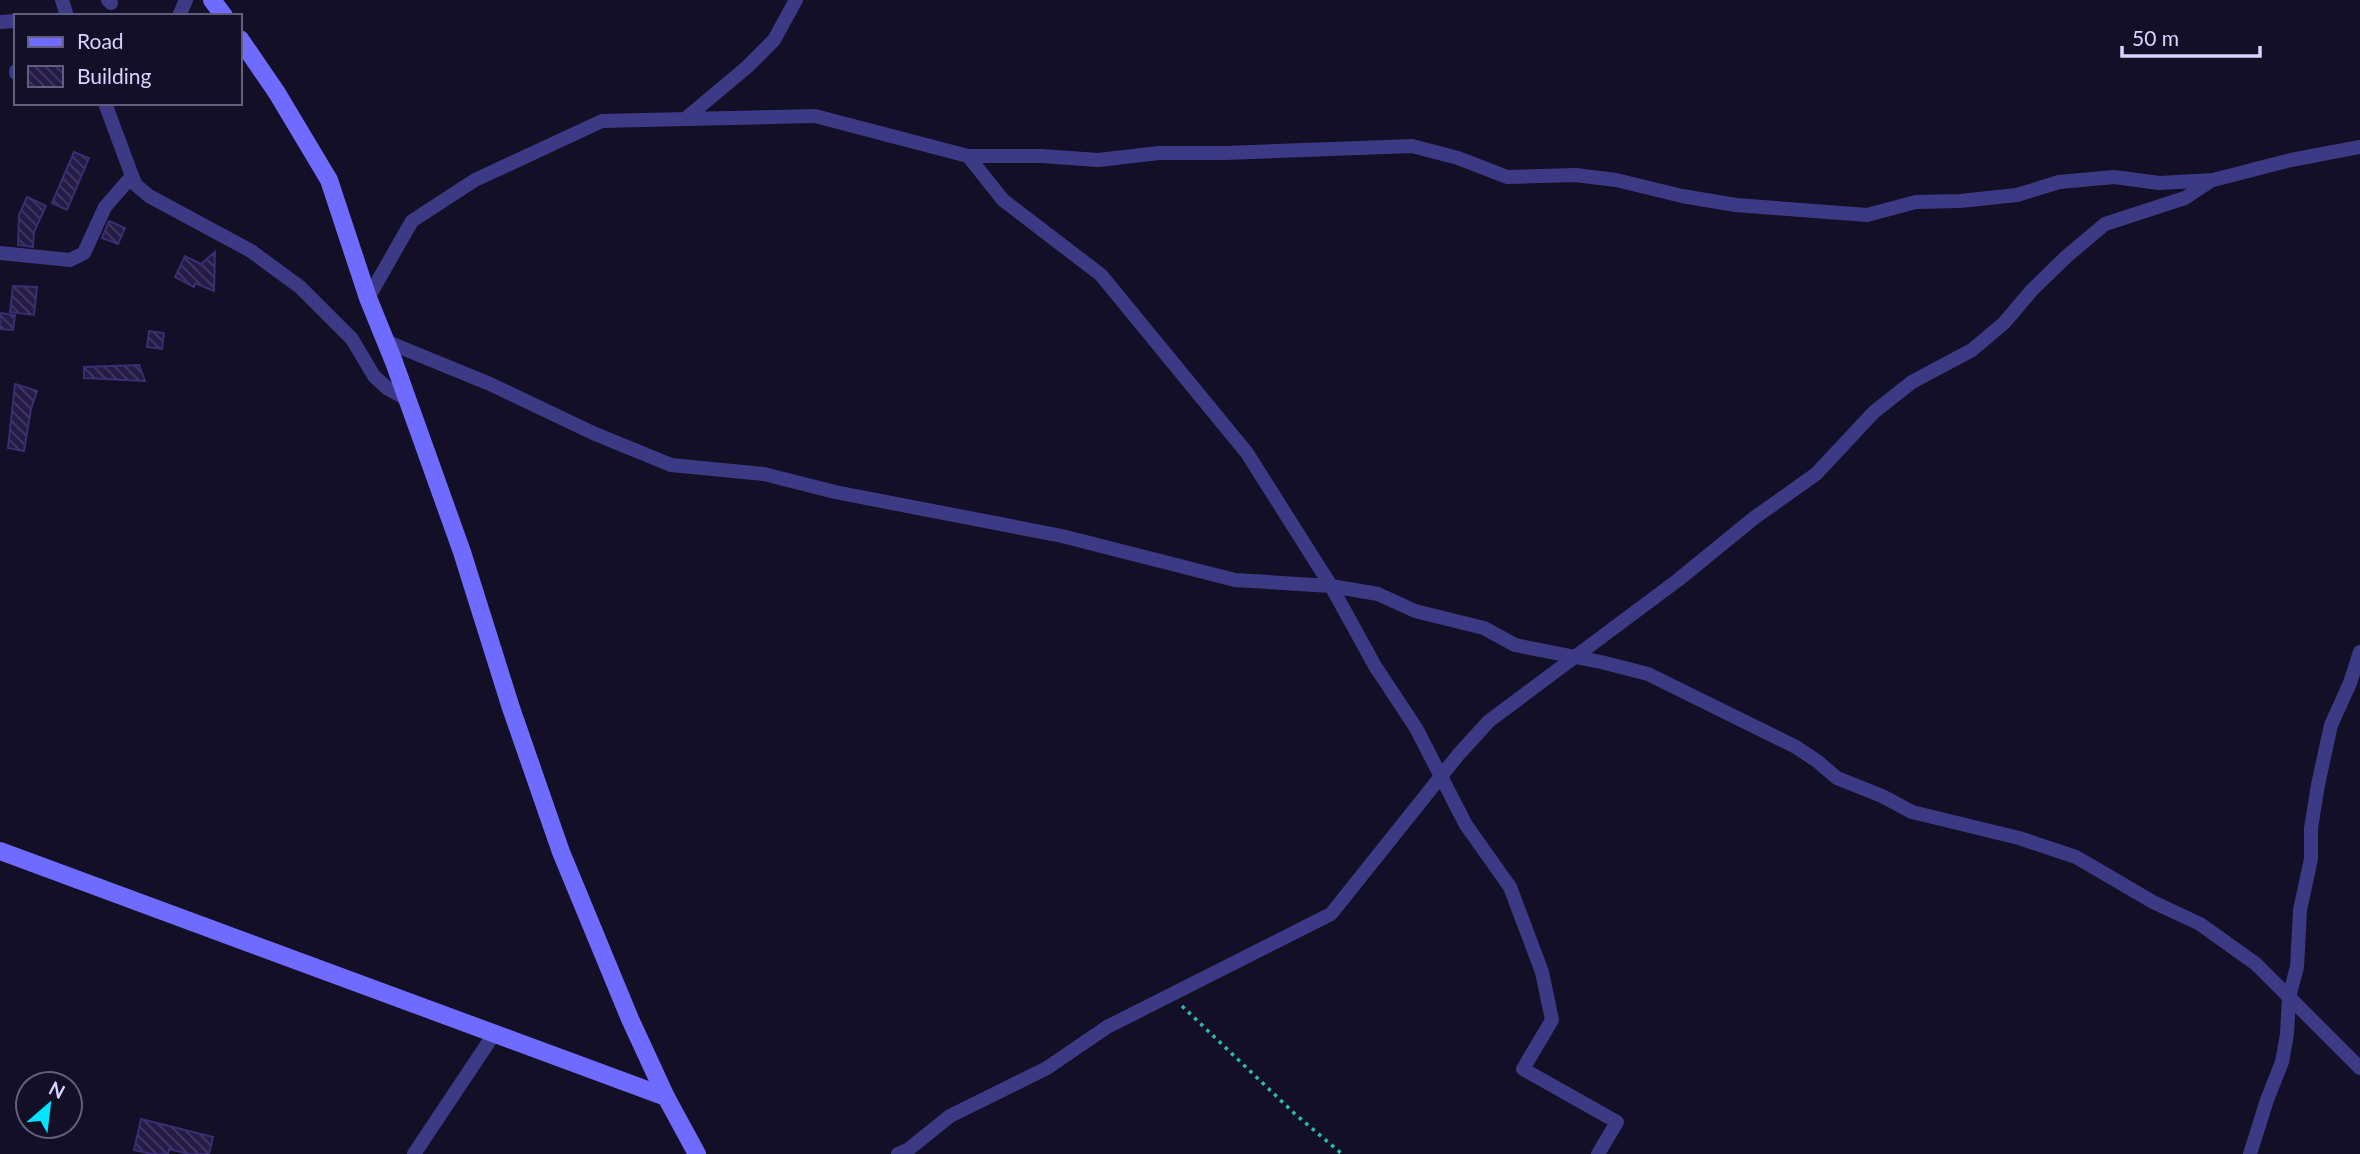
<svg xmlns="http://www.w3.org/2000/svg" width="2360" height="1154" viewBox="0 0 2360 1154" font-family="Lato,sans-serif">
<defs>
<pattern id="building-back-hatch" width="6" height="6" patternUnits="userSpaceOnUse" patternTransform="scale(1.75)"><rect width="6" height="6" fill="#241b47"/><path d="M-1 5l2 2M0 0l6 6M5-1l2 2" fill="none" stroke="#433b63"/></pattern>
</defs>
<rect width="100%" height="100%" fill="#130f26"/>
<g fill="url(#building-back-hatch)" stroke="#3b2d73" stroke-width="2">
<polygon points="74,152 89,158 67,210 52,203"/>
<polygon points="27,197 46,206 34,232 33,247 18,245 19,215"/>
<polygon points="109,221 125,228 118,244 102,238"/>
<polygon points="215,252 214,291 195,283 194,287 175,277 185,256 201,264"/>
<polygon points="13,286 37,287 34,315 10,312"/>
<polygon points="0,313 15,315 13,330 0,329"/>
<polygon points="149,331 164,333 162,349 147,347"/>
<polygon points="139,365 145,381 84,378 84,367"/>
<polygon points="15,384 37,391 31,409 24,451 8,448"/>
<polygon points="141,1119 213,1137 209,1154 189,1154 169,1149 168,1154 152,1154 134,1150"/>
</g>
<g fill="none" stroke-linecap="round" stroke-linejoin="round">
<polyline stroke="#2fb8b0" stroke-width="3.5" stroke-dasharray="3.5 5" stroke-linecap="butt" points="1182,1006 1295,1114 1342,1154"/>
<g stroke="#3d3a85" stroke-width="14">
<polyline points="62,0 67,16"/>
<polyline points="108,0 111,3"/>
<polyline points="179,16 186,0"/>
<polyline points="0,22 16,21"/>
<polyline points="16,71 16,73"/>
<polyline points="105,103 132,176"/>
<polyline points="685,119 815,116 968,156 1041,156 1098,160 1159,153 1225,153 1412,146 1458,158 1507,177 1575,175 1616,180 1682,196 1736,205 1867,215 1916,202 1960,201 2017,195 2059,182 2114,177 2159,183 2213,180 2291,160 2360,147"/>
<polyline points="968,156 1003,200 1101,275 1247,453 1331,586 1375,666 1416,728 1466,825 1510,887 1542,972 1552,1020 1523,1069 1617,1122 1598,1154"/>
<polyline points="0,253 70,260 84,253 105,207 132,176 136,185 149,196 251,251 300,287 352,339 374,376 387,388 407,399"/>
<polyline points="368,298 412,221 475,180 602,121 685,119 747,67 774,40 796,0"/>
<polyline points="385,341 490,384 593,433 671,465 764,474 835,492 1062,536 1235,580 1331,586 1378,594 1415,611 1484,628 1515,645 1601,662 1648,674 1796,747 1817,761 1837,778 1882,796 1912,812 2019,838 2076,857 2153,902 2200,924 2256,964 2360,1068"/>
<polyline points="414,1154 494,1034"/>
<polyline points="898,1154 909,1149 950,1116 1047,1068 1107,1027 1331,914 1458,755 1489,721 1678,580 1754,518 1816,474 1874,412 1912,382 1972,350 2004,323 2032,290 2067,256 2105,224 2185,198 2212,180"/>
<polyline points="2250,1154 2267,1100 2282,1062 2287,1034 2289,997 2297,967 2300,910 2311,859 2311,828 2318,785 2331,725 2350,683 2360,652"/>
</g>
<g stroke="#6f6bff" stroke-width="18">
<polyline points="212,0 224,16"/>
<polyline points="240,39 277,93 329,180 368,298 394,362 462,552 511,708 561,852 630,1019 666,1097 697,1154"/>
<polyline points="0,851 666,1097"/>
</g>
</g>
<rect x="14" y="14" width="228" height="91" fill="#130f26" stroke="#625e7d" stroke-width="2"/>
<rect x="28" y="37" width="35" height="10" fill="#6f6bff" stroke="#625e7d" stroke-width="2"/>
<text x="77" y="49" font-size="21" fill="#d9d4ff">Road</text>
<rect x="28" y="66" width="35" height="21" fill="url(#building-back-hatch)" stroke="#625e7d" stroke-width="2"/>
<text x="77" y="84" font-size="21" fill="#d9d4ff">Building</text>
<g transform="translate(49 1105) rotate(28)"><circle r="33" fill="#130f26" stroke="#625e7d" stroke-width="2"/>
<path d="M0-5L12 26L0 18L-12 26Z" fill="#00e5ff"/>
<text y="-10" font-size="19" font-weight="bold" text-anchor="middle" fill="#d9d4ff">N</text>
</g>
<path d="M2122 46v10h138v-10" fill="none" stroke="#d9d4ff" stroke-width="3.5"/>
<text x="2132" y="46" font-size="21" fill="#d9d4ff" stroke="#130f26" stroke-width="5" paint-order="stroke">50 m</text>
</svg>
